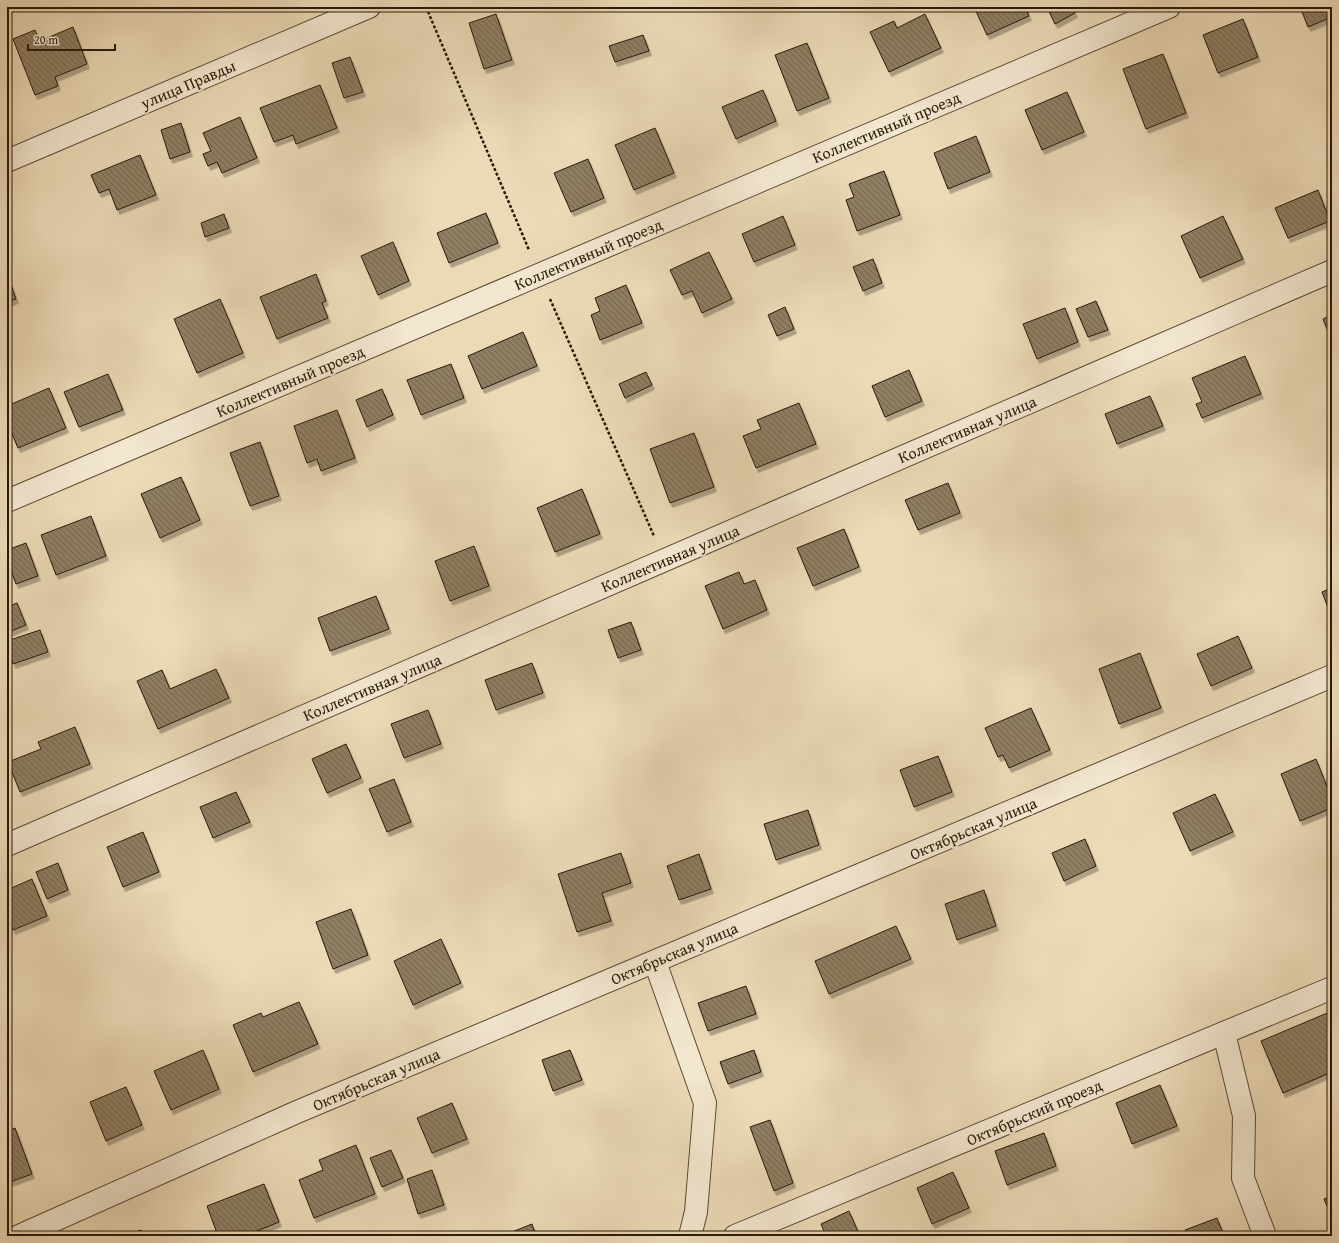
<svg xmlns="http://www.w3.org/2000/svg" width="1339" height="1243" viewBox="0 0 1339 1243" font-family="'Gentium Book Plus',serif">
<defs>
<pattern id="building-back-hatch" width="6" height="6" patternUnits="userSpaceOnUse"><rect width="6" height="6" fill="#8e7e63"/><path d="M-1 5l2 2M0 0l6 6M5-1l2 2" fill="none" stroke="#746650"/></pattern>
<filter id="shadow"><feDropShadow dx="2.5" dy="4.5" stdDeviation="0" flood-color="#0004"/></filter>
</defs>
<rect width="100%" height="100%" fill="#ecdab7"/>
<filter id="stains"><feTurbulence type="fractalNoise" baseFrequency=".005" numOctaves="4"/><feColorMatrix values="0 0 0 0 .2 0 0 0 0 .09 0 0 0 0 .02 0 0 0 .5 -.17"/></filter>
<radialGradient id="worn" r=".72"><stop offset=".6" stop-color="#630" stop-opacity="0"/><stop offset="1" stop-color="#630" stop-opacity=".3"/></radialGradient>
<g fill="url(#building-back-hatch)" stroke="#281a08" filter="url(#shadow)">
<polygon points="974,7 1025,7 1029,16 987,35"/>
<polygon points="1047,7 1072,7 1075,13 1055,24"/>
<polygon points="1300,7 1332,7 1332,17 1308,27"/>
<polygon points="496,14 512,60 484,69 469,23"/>
<polygon points="925,14 941,48 889,72 870,32 894,21 897,28"/>
<polygon points="1243,19 1258,57 1218,73 1203,35"/>
<polygon points="73,27 87,64 55,77 58,86 35,95 13,39 35,30 40,41"/>
<polygon points="643,35 649,51 615,62 609,46"/>
<polygon points="807,43 829,98 797,111 775,55"/>
<polygon points="1163,54 1186,113 1146,129 1123,69"/>
<polygon points="350,57 363,92 344,98 332,63"/>
<polygon points="320,85 337,128 296,144 293,135 274,142 260,108"/>
<polygon points="763,90 776,121 736,139 722,107"/>
<polygon points="1067,92 1084,132 1042,150 1025,110"/>
<polygon points="240,117 257,158 222,173 217,162 208,166 203,154 211,151 203,133"/>
<polygon points="181,123 190,152 170,159 161,130"/>
<polygon points="655,128 674,173 634,190 615,145"/>
<polygon points="976,136 990,172 948,189 934,153"/>
<polygon points="140,155 156,195 117,210 109,189 99,193 91,175"/>
<polygon points="588,159 604,198 571,212 554,173"/>
<polygon points="884,171 900,215 857,231 846,200 854,197 849,184"/>
<polygon points="1318,190 1330,221 1288,238 1275,208"/>
<polygon points="486,213 498,243 449,263 437,233"/>
<polygon points="224,214 229,228 205,237 201,223"/>
<polygon points="783,216 795,245 754,262 742,234"/>
<polygon points="1223,216 1243,259 1200,278 1181,236"/>
<polygon points="393,242 409,281 378,295 361,256"/>
<polygon points="709,252 732,299 702,313 692,291 682,295 670,270"/>
<polygon points="873,259 882,283 863,291 853,267"/>
<polygon points="316,274 326,301 322,303 328,318 277,339 260,297"/>
<polygon points="10,282 16,299 7,302 7,283"/>
<polygon points="626,285 642,323 600,340 591,315 600,311 595,298"/>
<polygon points="220,299 243,353 197,373 174,319"/>
<polygon points="1096,301 1108,330 1088,337 1076,309"/>
<polygon points="785,307 794,329 777,336 768,315"/>
<polygon points="1065,308 1078,342 1037,359 1023,324"/>
<polygon points="1332,315 1332,342 1323,319"/>
<polygon points="523,332 537,366 482,389 468,356"/>
<polygon points="1245,356 1261,394 1202,418 1196,404 1202,402 1192,378"/>
<polygon points="451,364 464,398 421,415 407,380"/>
<polygon points="909,370 922,401 885,417 872,386"/>
<polygon points="646,372 652,385 625,398 619,384"/>
<polygon points="108,374 123,410 79,427 64,392"/>
<polygon points="49,388 66,428 18,448 7,422 7,406"/>
<polygon points="382,389 393,415 367,427 356,400"/>
<polygon points="1150,396 1163,426 1117,444 1105,414"/>
<polygon points="799,403 816,444 756,468 743,436 761,429 757,420"/>
<polygon points="337,410 355,458 321,471 317,459 307,463 294,426"/>
<polygon points="694,433 714,487 670,503 650,449"/>
<polygon points="260,442 279,496 250,506 230,453"/>
<polygon points="181,477 200,520 160,538 141,494"/>
<polygon points="948,483 960,513 918,530 905,500"/>
<polygon points="582,489 600,534 555,552 537,508"/>
<polygon points="91,516 106,556 56,575 41,535"/>
<polygon points="844,529 859,567 813,586 797,548"/>
<polygon points="26,543 38,576 16,584 7,560 7,550"/>
<polygon points="474,546 489,586 450,601 435,561"/>
<polygon points="739,572 744,584 755,580 767,610 723,629 705,586"/>
<polygon points="1332,588 1332,618 1322,592"/>
<polygon points="376,596 389,629 330,651 318,618"/>
<polygon points="17,603 26,625 9,632 7,626 7,607"/>
<polygon points="631,622 641,650 618,658 608,630"/>
<polygon points="40,630 48,652 13,664 7,641"/>
<polygon points="1238,636 1252,668 1211,686 1197,654"/>
<polygon points="1140,653 1161,708 1119,724 1099,669"/>
<polygon points="532,663 543,693 496,710 485,680"/>
<polygon points="216,669 229,698 158,729 137,681 162,670 170,689"/>
<polygon points="1031,708 1050,750 1009,768 1003,755 998,757 985,728"/>
<polygon points="428,710 441,744 404,758 391,724"/>
<polygon points="75,727 90,764 20,792 8,762 41,749 38,742"/>
<polygon points="346,744 361,778 327,793 312,759"/>
<polygon points="938,756 952,792 914,807 900,770"/>
<polygon points="1316,759 1332,799 1332,808 1300,821 1281,774"/>
<polygon points="394,779 411,822 387,832 369,789"/>
<polygon points="236,792 250,822 213,838 200,807"/>
<polygon points="1215,794 1233,832 1190,851 1173,813"/>
<polygon points="808,810 819,845 776,860 764,824"/>
<polygon points="143,832 159,872 123,887 107,847"/>
<polygon points="1085,839 1096,866 1064,881 1052,853"/>
<polygon points="621,853 631,883 602,893 611,921 577,932 558,874"/>
<polygon points="699,854 711,889 679,900 667,866"/>
<polygon points="58,863 68,890 47,899 36,872"/>
<polygon points="32,879 47,916 13,930 7,917 7,890"/>
<polygon points="984,890 996,926 957,940 945,904"/>
<polygon points="351,909 368,955 333,969 316,922"/>
<polygon points="896,926 911,959 829,994 815,961"/>
<polygon points="441,939 461,983 413,1005 394,961"/>
<polygon points="746,986 756,1014 708,1031 698,1003"/>
<polygon points="299,1002 318,1044 253,1072 233,1025 261,1013 263,1017"/>
<polygon points="1332,1011 1332,1072 1283,1093 1261,1041"/>
<polygon points="203,1050 219,1089 171,1110 154,1071"/>
<polygon points="570,1050 582,1080 553,1091 542,1060"/>
<polygon points="754,1050 761,1072 728,1084 720,1062"/>
<polygon points="1160,1085 1177,1126 1132,1144 1116,1103"/>
<polygon points="126,1087 142,1125 106,1141 90,1102"/>
<polygon points="452,1103 467,1139 432,1153 417,1118"/>
<polygon points="770,1120 793,1183 774,1191 750,1127"/>
<polygon points="15,1128 32,1174 7,1183 7,1131"/>
<polygon points="1044,1133 1056,1166 1007,1185 995,1151"/>
<polygon points="356,1145 375,1194 314,1218 299,1180 323,1170 319,1160"/>
<polygon points="391,1150 403,1178 382,1187 370,1158"/>
<polygon points="432,1170 444,1205 418,1214 407,1179"/>
<polygon points="953,1172 969,1208 932,1224 917,1188"/>
<polygon points="264,1184 279,1222 245,1236 218,1236 207,1206"/>
<polygon points="1332,1196 1332,1218 1324,1199"/>
<polygon points="849,1211 860,1236 826,1236 821,1224"/>
<polygon points="1217,1218 1224,1236 1188,1236 1185,1230"/>
<polygon points="532,1224 536,1236 502,1236"/>
<polygon points="141,1230 144,1236 125,1236"/>
</g>
<g fill="none" stroke-linecap="round" stroke-linejoin="round">
<defs>
<g id="minor">
<polyline points="7,161 369,7"/>
<polyline points="7,501 1169,7"/>
<polyline points="7,845 1332,271"/>
<polyline points="655,962 705,1103 696,1212 690,1236"/>
<polyline points="1224,1033 1244,1116 1243,1178 1265,1236"/>
<polyline points="19,1236 297,1112 1332,676"/>
<polyline points="735,1236 1332,988"/>
</g>
</defs>
<use href="#minor" stroke="#594a34" stroke-width="24"/>
<g stroke="#281a08" stroke-width="2.5" stroke-dasharray="3 2" stroke-linecap="butt">
<polyline points="426,7 529,250"/>
<polyline points="550,299 654,536"/>
</g>
<use href="#minor" stroke="#f3e7d0" stroke-width="22"/>
</g>
<g text-anchor="middle" stroke-width="3.5" stroke-linejoin="round" paint-order="stroke">
<g font-size="16" fill="#281a08" stroke="#f3e7d0">
<text transform="translate(188 84) rotate(-23)" y="6">улица Правды</text>
<text transform="translate(886 127) rotate(-23)" y="6">Коллективный проезд</text>
<text transform="translate(588 254) rotate(-23)" y="6">Коллективный проезд</text>
<text transform="translate(290 381) rotate(-23)" y="6">Коллективный проезд</text>
<text transform="translate(967 429) rotate(-23)" y="6">Коллективная улица</text>
<text transform="translate(670 558) rotate(-23)" y="6">Коллективная улица</text>
<text transform="translate(372 687) rotate(-23)" y="6">Коллективная улица</text>
<text transform="translate(973 828) rotate(-23)" y="6">Октябрьская улица</text>
<text transform="translate(674 953) rotate(-23)" y="6">Октябрьская улица</text>
<text transform="translate(376 1079) rotate(-23)" y="6">Октябрьская улица</text>
<text transform="translate(1034 1112) rotate(-23)" y="6">Октябрьский проезд</text>
</g>
</g>
<rect width="1339" height="1243" fill="none" stroke="#ecdab7" stroke-width="24"/>
<rect x="8" y="8" width="1323" height="1227" fill="none" stroke="#281a08" stroke-width="2"/>
<rect x="12" y="12" width="1315" height="1219" fill="none" stroke="#281a08"/>
<path d="M28 44v6h87v-6" fill="none" stroke="#281a08" stroke-width="2"/>
<text x="34" y="44" font-size="12" fill="#281a08" stroke="#f3e7d0" stroke-width="3" paint-order="stroke">20 m</text>
<rect width="100%" height="100%" filter="url(#stains)"/>
<rect width="100%" height="100%" fill="url(#worn)"/>
</svg>
